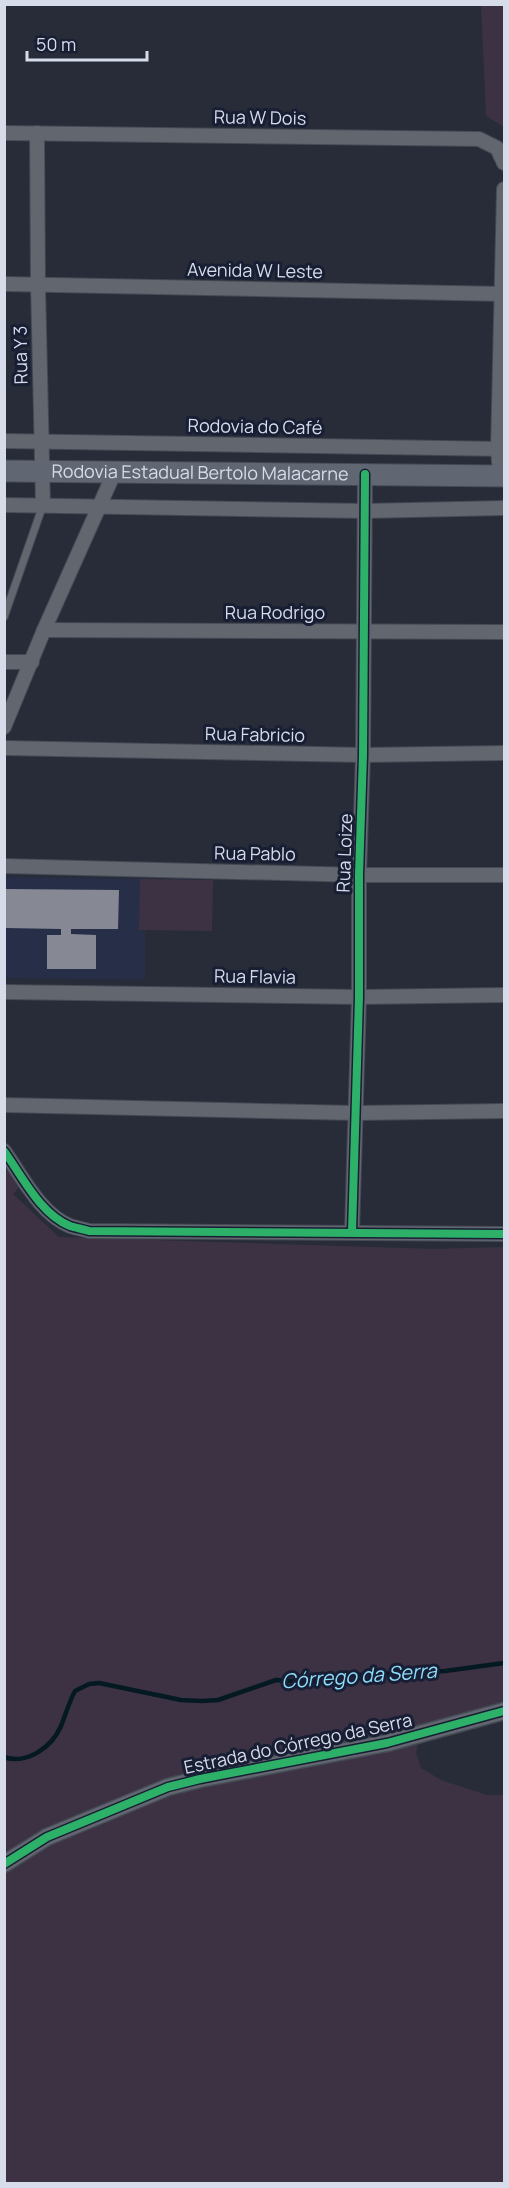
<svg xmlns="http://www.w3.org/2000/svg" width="509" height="2188" viewBox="0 0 509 2188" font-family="Manrope,sans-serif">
<rect width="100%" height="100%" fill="#272c38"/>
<polygon fill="#262e48" points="5,877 213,880 212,931 145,930 145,980 5,978"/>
<g fill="#3d3244">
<polygon points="481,5 504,5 504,127 486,116"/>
<polygon points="140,879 213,880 212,931 139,930"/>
<polygon points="4,1150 22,1184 13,1194 59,1237 434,1249 504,1247 504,1707 419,1740 416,1753 421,1768 441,1780 487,1795 504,1795 504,2183 5,2183"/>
</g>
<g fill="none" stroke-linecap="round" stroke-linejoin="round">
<path stroke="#041922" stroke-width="4.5" d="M4 1757C27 1765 52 1747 61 1726 66 1714 69 1702 75 1691L89 1684 99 1683 181 1700 202 1701 218 1700 276 1680 308 1682 339 1676 445 1671 504 1663"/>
</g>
<polygon fill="#868893" points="6,889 119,890 118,929 71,929 71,934 96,935 96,969 47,969 47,935 61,935 61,929 5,928"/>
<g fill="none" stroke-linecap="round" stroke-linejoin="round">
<defs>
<polyline id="service" points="4,617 43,505"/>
<g id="minor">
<polyline points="4,133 479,139 497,148 504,163"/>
<polyline points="37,133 38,284 43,505"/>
<polyline points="4,284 504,294"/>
<polyline points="4,441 504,449"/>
<polyline points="500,476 498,449 504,189"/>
<polyline points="4,505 365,511 504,508"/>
<polyline points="44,630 504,632"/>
<polyline points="4,662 32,662"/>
<polyline points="4,727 44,630 115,471"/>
<polyline points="4,748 363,755 504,753"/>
<polyline points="4,866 359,875 504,875"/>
<polyline points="4,992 359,997 504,995"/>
<polyline points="4,1105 355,1113 504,1111"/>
<path d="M4 1151C22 1176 40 1214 70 1226 76 1228 83 1229 89 1231L504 1234"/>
<polyline points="352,1232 359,997 359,875 363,755 365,474"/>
</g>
<polyline id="tertiary" points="4,1864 47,1837 168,1787 200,1779 387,1743 504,1711"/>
<g id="primary">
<path id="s1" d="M4 471 504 476"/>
</g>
</defs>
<use href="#service" stroke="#454954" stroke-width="9"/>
<use href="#minor" stroke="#454954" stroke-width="16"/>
<use href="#tertiary" stroke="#454954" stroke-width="19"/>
<use href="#primary" stroke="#454954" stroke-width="23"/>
<use href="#service" stroke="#62666f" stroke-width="7"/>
<use href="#minor" stroke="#62666f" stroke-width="14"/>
<use href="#tertiary" stroke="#62666f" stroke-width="16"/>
<use href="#primary" stroke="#606772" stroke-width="21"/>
<defs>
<g id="cycleway">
<path d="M4 1151C22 1176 40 1214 70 1226 76 1228 83 1229 89 1231L504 1234"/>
<polyline points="352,1232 359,997 359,875 363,755 365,474"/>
<polyline points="4,1864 47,1837 168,1787 200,1779 387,1743 504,1711"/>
</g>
</defs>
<use href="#cycleway" stroke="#181e34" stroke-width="11"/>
<use href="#cycleway" stroke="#2db169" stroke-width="8"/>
</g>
<g text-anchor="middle" stroke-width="6" stroke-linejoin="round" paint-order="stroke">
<g font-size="18" fill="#d7dceb" stroke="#181e34">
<text transform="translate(260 118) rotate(1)" y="6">Rua W Dois</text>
<text transform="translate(255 271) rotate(1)" y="6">Avenida W Leste</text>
<text transform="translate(21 355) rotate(-91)" y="6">Rua Y 3</text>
<text transform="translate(255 427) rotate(1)" y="6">Rodovia do Café</text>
<text dy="6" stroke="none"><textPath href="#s1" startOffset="196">Rodovia Estadual Bertolo Malacarne</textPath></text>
<text x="275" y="619">Rua Rodrigo</text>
<text transform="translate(255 735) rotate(1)" y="6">Rua Fabricio</text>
<text transform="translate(345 853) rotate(-88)" y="6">Rua Loize</text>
<text transform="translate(255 854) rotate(1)" y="6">Rua Pablo</text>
<text transform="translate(255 977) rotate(1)" y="6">Rua Flavia</text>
<text transform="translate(298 1744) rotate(-12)" y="6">Estrada do Córrego da Serra</text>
</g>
<g font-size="20" font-style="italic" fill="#8cddfa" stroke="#181e34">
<text transform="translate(359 1676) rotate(-4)" y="7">Córrego da Serra</text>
</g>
</g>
<rect width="509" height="2188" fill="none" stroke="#d7dceb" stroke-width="12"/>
<path d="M27 51v9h120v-9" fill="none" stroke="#d7dceb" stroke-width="3"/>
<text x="36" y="51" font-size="18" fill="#d7dceb" stroke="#181e34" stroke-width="4.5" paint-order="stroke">50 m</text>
</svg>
